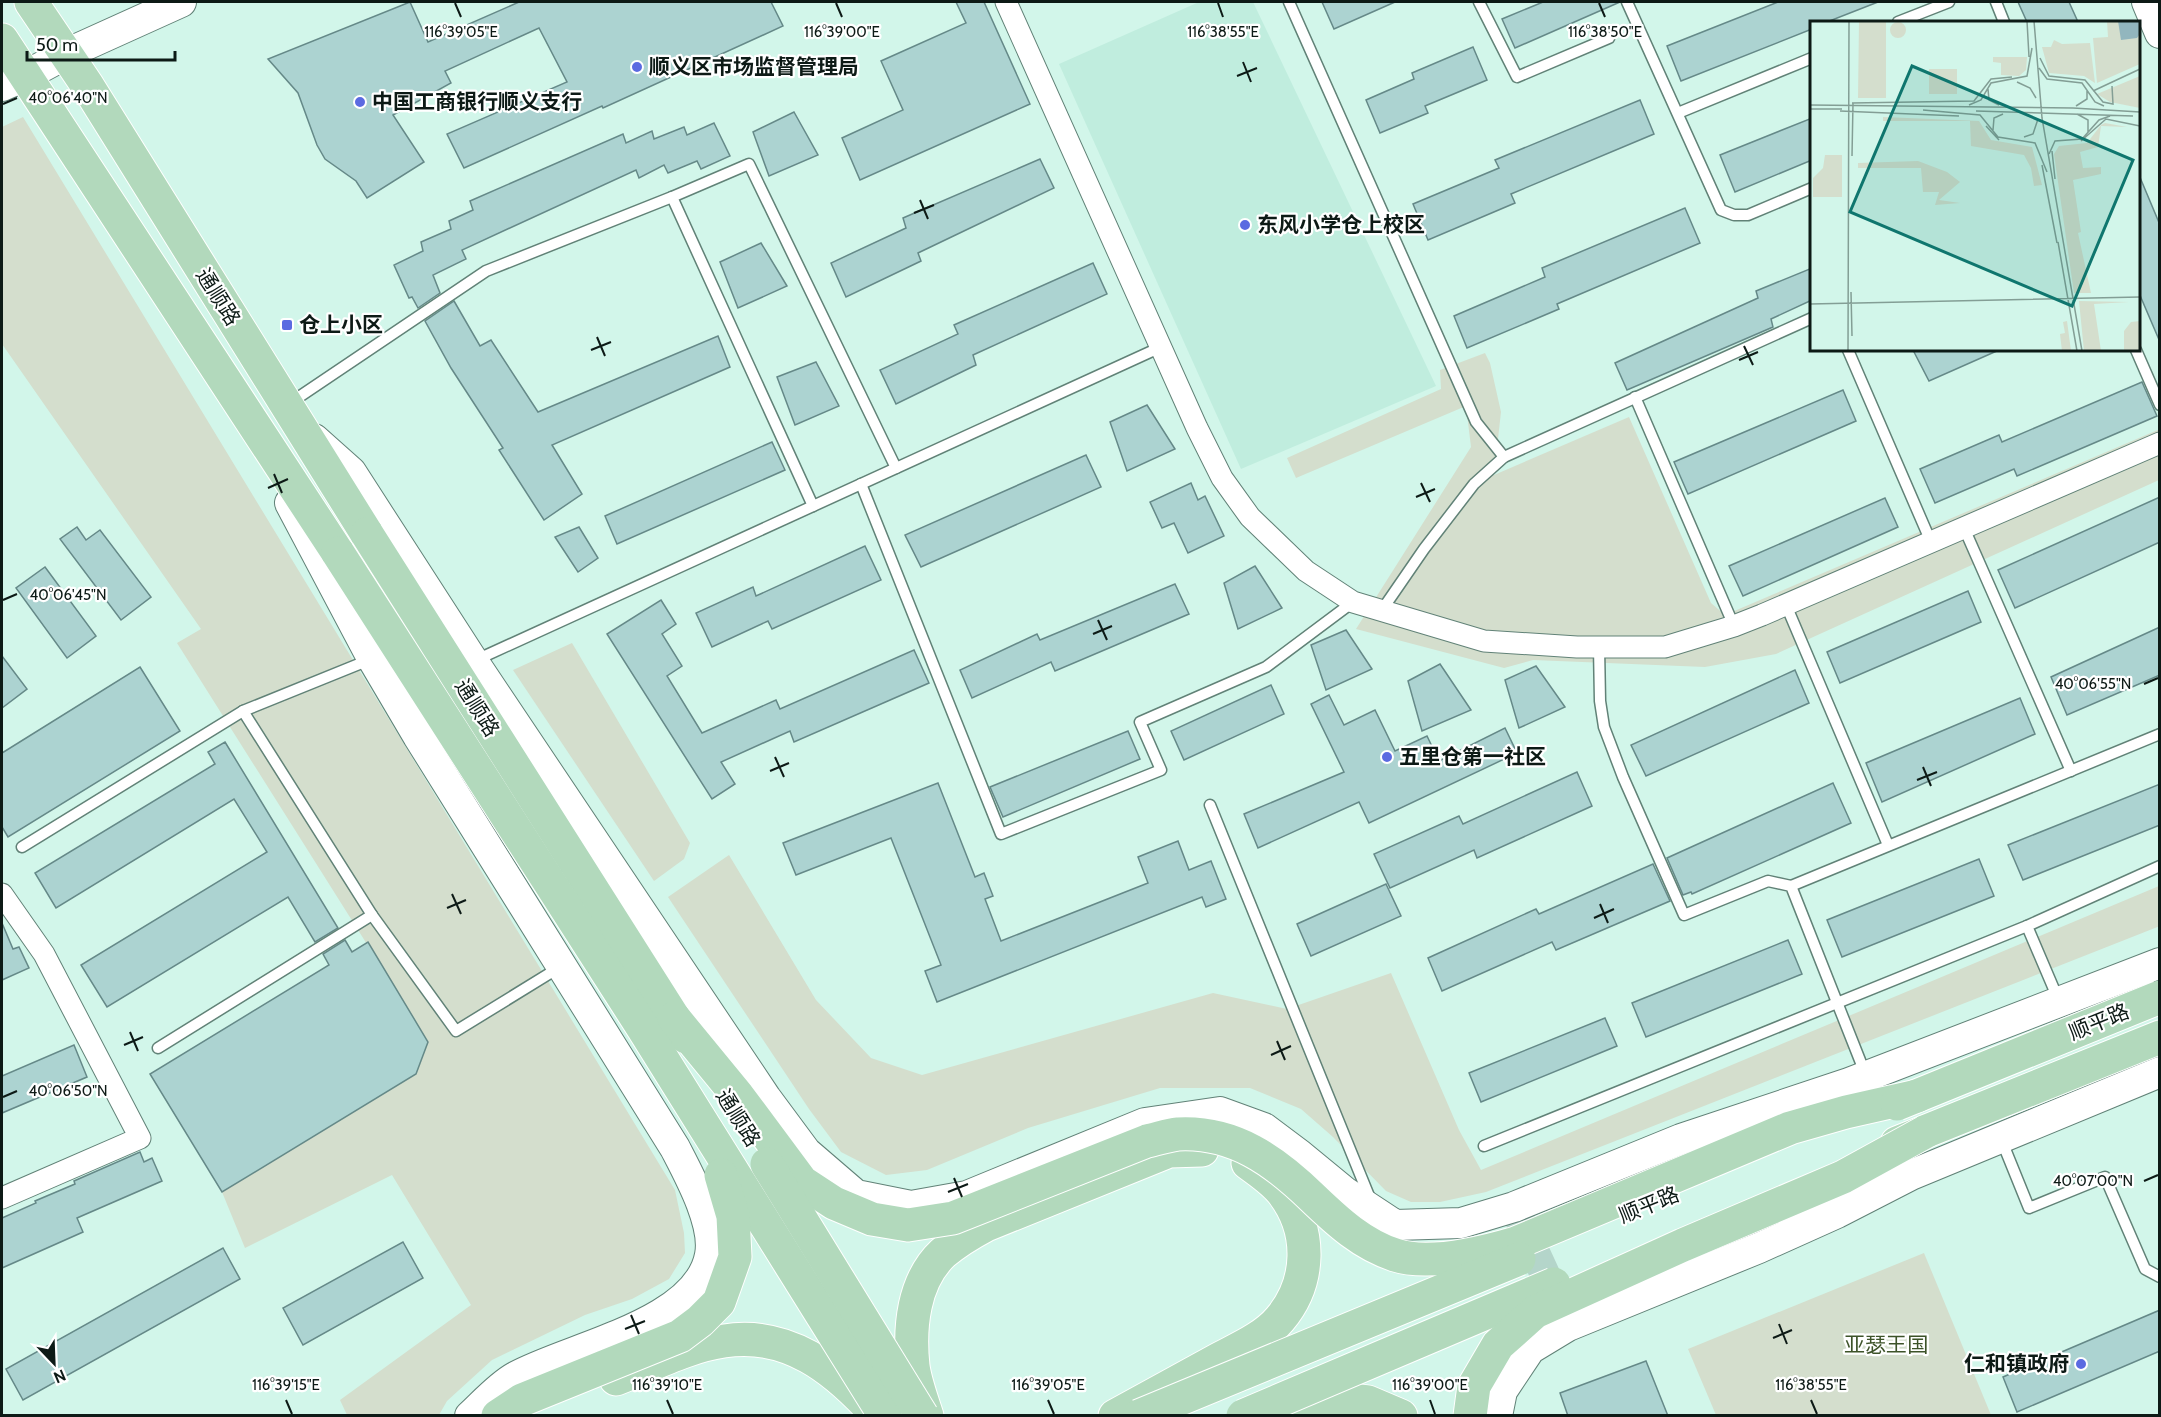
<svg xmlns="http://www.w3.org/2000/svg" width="2161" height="1417" viewBox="0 0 2161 1417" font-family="Cabin,'Noto Sans SC',sans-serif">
<rect width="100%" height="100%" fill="#d2f6ea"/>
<polygon fill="#c0edde" points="1199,2 1253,2 1436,386 1241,469 1059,64"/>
<g fill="#d4decd">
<polygon points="23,117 675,1190 684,1233 685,1253 669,1279 632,1299 585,1315 492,1360 447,1401 439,1415 347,1415 340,1400 471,1305 392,1175 245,1248 222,1192 416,1074 428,1041 177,643 201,629 2,344 2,127"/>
<polygon points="1485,353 1490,363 1501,412 1494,475 1629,417 1711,603 1725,615 2160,429 2159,480 1776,654 1705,667 1533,660 1504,668 1356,629 1471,447 1466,406 1296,478 1287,458 1441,389 1440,370"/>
<polygon points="572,643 690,843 684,859 654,881 513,670"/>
<polygon points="729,855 816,1000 871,1058 922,1075 1213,993 1287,1009 1391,973 1459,1130 1481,1170 2159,886 2160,926 1486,1192 1440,1202 1411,1202 1386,1191 1333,1137 1301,1109 1250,1088 1160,1088 1028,1128 927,1170 886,1175 841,1152 809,1109 668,897"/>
<polygon points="1924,1253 1991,1415 1716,1415 1688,1349"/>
</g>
<g fill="#acd3d1" stroke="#658988" stroke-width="1.5">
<polygon points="410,2 428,42 519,2 771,2 783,26 603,108 602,106 464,168 447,134 567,82 539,28 445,71 451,83 393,115 424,162 367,198 356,181 325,159 317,145 298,93 268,59"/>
<polygon points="956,2 984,2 1030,104 860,180 842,138 903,110 881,61 966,23"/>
<polygon points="1322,2 1395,2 1334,29"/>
<polygon points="1543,2 1620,2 1515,48 1502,19"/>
<polygon points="1778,2 1878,2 1827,22 1812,22 1812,29 1681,81 1667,46"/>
<polygon points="2018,2 2069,2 2078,22 2027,22"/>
<polygon points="1473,47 1487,80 1425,106 1428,113 1380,133 1366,100 1414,79 1412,73"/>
<polygon points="1640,100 1654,134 1511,194 1515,203 1428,240 1413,204 1499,168 1495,160"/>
<polygon points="794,112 818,155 769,176 753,132"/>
<polygon points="1812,118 1812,160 1735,192 1720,155"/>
<polygon points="714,123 730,156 701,169 697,161 668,173 664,165 639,178 636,170 462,250 466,259 433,275 440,293 418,308 412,297 409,298 394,265 423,251 421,242 451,229 449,221 473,210 470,201 623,134 626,143 652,131 654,139 684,127 687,135"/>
<polygon points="1040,159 1054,188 918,253 921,261 846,297 831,263 906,228 903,218"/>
<polygon points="2139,175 2160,225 2160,342 2139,293"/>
<polygon points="1685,208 1700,243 1557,304 1559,309 1467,348 1454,316 1545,277 1542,268"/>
<polygon points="761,243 787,286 738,308 720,262"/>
<polygon points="1093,263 1107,294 973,355 976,365 896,404 880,370 958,334 954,325"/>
<polygon points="1812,268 1812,300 1771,319 1773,327 1627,390 1615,363 1758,298 1756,291"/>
<polygon points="454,301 480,346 491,340 538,412 718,336 730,367 552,445 582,494 544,520 499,450 503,448 451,368 425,321"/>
<polygon points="1913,350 1999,350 1929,381"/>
<polygon points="816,362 839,406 795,425 777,377"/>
<polygon points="2142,382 2157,416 2017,476 2014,469 1935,503 1920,469 1999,435 2002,442"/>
<polygon points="1843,390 1856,421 1688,494 1674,462"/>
<polygon points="1147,405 1175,449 1127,471 1110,422"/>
<polygon points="772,442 785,470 617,544 605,516"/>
<polygon points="1086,455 1101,487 921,567 905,535"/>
<polygon points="1191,483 1198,500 1205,496 1224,536 1188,553 1174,523 1162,528 1150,502"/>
<polygon points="2160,497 2160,542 2015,608 1998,570"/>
<polygon points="1885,498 1898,527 1743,596 1729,566"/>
<polygon points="77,527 86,540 100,530 151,597 121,620 60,539"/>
<polygon points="579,527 598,558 578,572 555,537"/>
<polygon points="865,546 881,580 772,629 768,621 712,647 696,613 753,587 756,596"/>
<polygon points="1255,566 1282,608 1238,629 1224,583"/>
<polygon points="45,567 96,636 67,658 16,588"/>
<polygon points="1175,584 1189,614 1055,671 1051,662 972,698 960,670 1037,634 1040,640"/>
<polygon points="1968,591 1981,622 1840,683 1827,652"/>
<polygon points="661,600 676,624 662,634 682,666 667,676 702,733 776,700 780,709 914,650 929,683 794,742 790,731 721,762 735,784 712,799 607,634"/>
<polygon points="2160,627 2160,675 2067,715 2051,677"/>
<polygon points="1346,630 1372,669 1326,690 1311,645"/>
<polygon points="2,656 27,689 2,708"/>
<polygon points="1440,664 1471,710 1422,731 1408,681"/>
<polygon points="1536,666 1565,707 1519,728 1505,680"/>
<polygon points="140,667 180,731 8,837 2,827 2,753"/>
<polygon points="1795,670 1809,703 1646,776 1631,745"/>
<polygon points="1271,685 1284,714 1184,760 1171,731"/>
<polygon points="1329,695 1344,725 1375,710 1395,751 1427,736 1439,761 1505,728 1517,753 1369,823 1359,802 1258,848 1244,814 1344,772 1311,704"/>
<polygon points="2020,698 2035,734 1882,802 1866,763"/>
<polygon points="1128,731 1140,759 1003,817 990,787"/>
<polygon points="225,742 338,928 315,942 288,897 107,1007 81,965 267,852 234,799 56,908 35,873 215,764 208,752"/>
<polygon points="1577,772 1592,806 1477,858 1474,850 1390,888 1374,854 1459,816 1463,824"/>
<polygon points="938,783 975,877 984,873 993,896 985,899 1001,941 1148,883 1138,857 1178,841 1189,870 1211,861 1226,899 1206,907 1202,897 937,1002 925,971 941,965 891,838 796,875 783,843"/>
<polygon points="1833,783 1851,823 1692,894 1691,892 1683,895 1667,858"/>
<polygon points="2160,784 2160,825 2023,880 2008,845"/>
<polygon points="1979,859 1994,896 1842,957 1827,920"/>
<polygon points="1653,864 1670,901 1556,950 1552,942 1442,991 1428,958 1536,909 1539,914"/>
<polygon points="1386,884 1401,916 1311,956 1297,924"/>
<polygon points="2,923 13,949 19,947 29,968 2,980"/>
<polygon points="345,940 352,952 368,942 428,1042 416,1074 222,1192 150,1074 329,965 323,954"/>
<polygon points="1788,940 1802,974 1646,1037 1632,1003"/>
<polygon points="1605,1018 1617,1046 1481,1102 1469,1073"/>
<polygon points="74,1045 87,1077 2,1113 2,1076"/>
<polygon points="140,1152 144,1162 152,1158 162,1181 77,1218 83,1232 2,1268 2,1218 36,1203 35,1201 75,1184 74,1181"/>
<polygon points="403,1242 423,1278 303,1345 283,1308"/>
<polygon points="223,1248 240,1279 23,1400 6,1369"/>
<polygon points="2160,1310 2160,1351 2017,1412 2003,1377"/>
<polygon points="1646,1361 1668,1416 1568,1416 1560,1393"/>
</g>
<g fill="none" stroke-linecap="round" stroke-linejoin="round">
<polyline stroke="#b4d5ca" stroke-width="30" stroke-dasharray="30 15" stroke-linecap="butt" points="1514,1207 1560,1307"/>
<defs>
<g id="lane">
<polyline points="1289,2 1476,422 1504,457"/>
<polyline points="1479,2 1517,77 1609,38"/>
<polyline points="1627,2 1721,210 1734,215 1748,215 1812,188"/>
<polyline points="1996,2 2004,22"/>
<polyline points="1898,22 1949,2"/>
<polyline points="1678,113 1812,58"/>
<polyline points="672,197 813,506"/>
<polyline points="1848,350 1931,542"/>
<polyline points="2136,350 2160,405"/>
<polyline points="1635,397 1734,626"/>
<polyline points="290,403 486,271 672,197 749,164 896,468"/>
<polyline points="861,484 1001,834 1161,770 1140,722 1266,667 1353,602"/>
<polyline points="1964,528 2071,771"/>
<polyline points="1786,605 1888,845"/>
<polyline points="1382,610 1424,549 1474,484 1504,457 1812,318"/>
<polyline points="1599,647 1600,701 1604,727 1623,777 1684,915 1768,881 1791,886 1865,1073"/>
<polyline points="476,660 1161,347"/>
<polyline points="243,711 372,915"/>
<polyline points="1210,805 1371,1201"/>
<polyline points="22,847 243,711 369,660"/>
<polyline points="1791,886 2160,734"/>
<polyline points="2059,1001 2027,926 2160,866"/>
<polyline points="158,1048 372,915 456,1031 560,967"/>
<polyline points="2001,1139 2029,1208 2105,1177 2145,1269 2160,1277"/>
<polyline points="1484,1146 2027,926"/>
</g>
<g id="street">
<polyline points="1006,2 1197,428 1222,478 1250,517 1306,571 1353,602 1484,641 1577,647 1665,647 1734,626 1762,615 2160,443"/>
<polyline points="2,894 44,954 140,1138 2,1198"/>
</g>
<g id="secondary">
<polyline points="2147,2 2160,33"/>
<polyline points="2,86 25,76 66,54 181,2"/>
<polyline points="314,439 351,472 473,661 766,1098 806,1152 856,1195 911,1206 967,1196 1145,1123 1220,1112 1264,1128 1300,1155 1345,1192 1395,1225 1461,1223 1514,1207 1681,1139 1849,1083 2160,963"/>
<path d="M290 503 372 658 418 736 675 1148C689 1175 716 1224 710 1255 698 1324 569 1347 515 1377 499 1386 484 1403 470 1416"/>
<polyline points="1497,1416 1502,1391 1530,1349 1568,1326 1759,1248 1837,1213 1911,1175 2160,1072"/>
</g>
<g id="primary">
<polyline points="31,2 87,85 367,534"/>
<polyline points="2,40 338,553"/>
<polyline points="1897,1143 2160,1037"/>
<path d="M616 1379C650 1366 688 1346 724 1341 788 1331 835 1369 875 1413"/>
<polyline points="1274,1415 1335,1398 1368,1402 1401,1416"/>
<path d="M927 1416C922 1400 915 1382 913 1366 909 1328 913 1281 943 1253 956 1242 971 1233 986 1225L1169 1151 1202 1150"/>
<path d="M1115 1416C1150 1397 1185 1378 1219 1359 1240 1348 1265 1337 1280 1319 1311 1282 1312 1231 1283 1193 1274 1181 1260 1172 1248 1163"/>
</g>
</defs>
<use href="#lane" stroke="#618277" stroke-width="13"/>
<use href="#street" stroke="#618277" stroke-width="23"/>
<use href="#secondary" stroke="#618277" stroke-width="32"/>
<use href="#primary" stroke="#fff" stroke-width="35"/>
<use href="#lane" stroke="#fff" stroke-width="10"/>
<use href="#street" stroke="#fff" stroke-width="21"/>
<use href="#secondary" stroke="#fff" stroke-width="30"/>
<use href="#primary" stroke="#b2d9bc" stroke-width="33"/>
<defs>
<g id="primary-bridge">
<polyline points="367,534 686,1037"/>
<polyline points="338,553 643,1028 885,1416"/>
<path d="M674 1018 738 1096 802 1182 834 1203 872 1219 908 1225 953 1218 1147 1141C1157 1139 1168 1135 1178 1134 1234 1131 1275 1161 1313 1198 1338 1222 1362 1244 1395 1255 1429 1266 1482 1253 1516 1243L1790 1128 1846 1112 1917 1096"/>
<polyline points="1897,1104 2160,997"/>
<polyline points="767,1164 922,1416"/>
<polyline points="498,1416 522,1400 680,1336 700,1321 719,1302 735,1257 733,1216 721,1175"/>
<polyline points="1139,1416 1519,1259"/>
<polyline points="1243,1416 1554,1284"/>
<polyline points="1470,1416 1474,1386 1498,1345 1535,1312 1683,1245 1843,1177 1925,1132"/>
</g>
</defs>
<use href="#primary-bridge" stroke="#fff" stroke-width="35" stroke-linecap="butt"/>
<use href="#primary-bridge" stroke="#b2d9bc" stroke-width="33"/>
</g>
<path fill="none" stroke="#0d1a16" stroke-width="2" d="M455 3 461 17M836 3 842 17M1218 3 1223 17M1599 3 1605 17M1243 62 1251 82M1237 76 1257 68M3 104 17 98M920 200 928 219M914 213 934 205M597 337 605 356M1744 346 1753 365M591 350 611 342M1739 360 1758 352M274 474 282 493M1421 483 1430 502M268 488 288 479M1416 497 1435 489M3 600 17 594M1098 620 1107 640M1093 634 1112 626M2144 684 2158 678M775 757 784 777M1923 767 1931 786M770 771 789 763M1917 780 1937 772M452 894 461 914M1600 904 1608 923M447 908 466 900M1594 918 1614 909M130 1032 138 1051M1277 1041 1285 1060M124 1045 143 1037M1271 1055 1291 1046M3 1097 17 1091M954 1178 962 1197M2144 1181 2158 1175M948 1192 968 1184M631 1315 639 1334M1779 1324 1787 1344M625 1329 645 1321M1773 1338 1792 1330M286 1400 292 1414M667 1400 673 1414M1048 1400 1054 1414M1430 1400 1435 1414M1811 1400 1817 1414"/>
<g fill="#5b6ae1" stroke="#fff" stroke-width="2">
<circle cx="637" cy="67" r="6"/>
<circle cx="360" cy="102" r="6"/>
<circle cx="1245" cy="225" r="6"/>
<rect x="281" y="319" width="12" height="12" rx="3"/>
<circle cx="1387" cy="757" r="6"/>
<circle cx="2081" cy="1364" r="6"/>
</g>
<g text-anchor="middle" stroke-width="4.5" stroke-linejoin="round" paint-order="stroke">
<g font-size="21" font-weight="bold" fill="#0d1a16" stroke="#fff" text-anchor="start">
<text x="649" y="74">顺义区市场监督管理局</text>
<text x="372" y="109">中国工商银行顺义支行</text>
<text x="1257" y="232">东风小学仓上校区</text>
<text x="299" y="332">仓上小区</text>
<text x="1399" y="764">五里仓第一社区</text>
<text x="2069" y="1371" text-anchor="end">仁和镇政府</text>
</g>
<g font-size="21" fill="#0d1a16" stroke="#fff">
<text transform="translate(218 297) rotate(58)" y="7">通顺路</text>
<text transform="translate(477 708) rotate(58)" y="7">通顺路</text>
<text transform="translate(2099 1022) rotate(-22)" y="7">顺平路</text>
<text transform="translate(738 1118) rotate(58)" y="7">通顺路</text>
<text transform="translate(1649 1205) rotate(-22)" y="7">顺平路</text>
</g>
<g font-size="21" fill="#3d5329" stroke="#fff">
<text x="1886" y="1352">亚瑟王国</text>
</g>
</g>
<g transform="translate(1810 21)">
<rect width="330" height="330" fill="#d2f6ea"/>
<path d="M49 0H76V77H48ZM297 0H330V43L287 62 283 17 298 16ZM80 9a8 8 0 1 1 16 0a8 8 0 1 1-16 0ZM244 19 252 23 280 22 285 62 274 55 239 52 232 26H241ZM183 36H217L216 49 209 55 191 54V42L183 41ZM119 48H147V73H119ZM330 55V87L300 81 287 73ZM73 96 169 100 181 119 222 126 232 164 224 165 221 147 214 134 161 125 160 100H73ZM295 102 317 106 291 105 288 126 270 131 273 147 291 146V153L263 159 271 211 268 212 281 272H264L244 133 249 125 277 122 291 104ZM15 134H32V176H3V157L13 147ZM108 140 137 151 150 161 129 179 150 182 125 184 129 171H113L111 147H48V142ZM269 280 319 281 284 283 291 330H274ZM257 300 261 330H252L250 313 255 312 253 301ZM330 300V330H314V310L321 301Z" fill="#d4decd"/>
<path d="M308 0H330V13L327 17 311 19Z" fill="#92b6be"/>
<path fill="none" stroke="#839e95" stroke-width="1.5" d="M217 0 219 36M224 0 232 97 272 330M230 37 239 55 275 59 293 81 303 83 302 65M229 47 237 58 272 62 285 81 294 85M207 61 220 67 226 77M178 68 179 79 189 84M283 70 330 48M42 82 164 80 181 58 202 56M0 84 263 87 330 91M159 84 171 79 181 62 217 55 222 27M266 85 277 78V70M0 88H32M113 89 170 94 188 116 225 122 237 151M30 90 149 95M166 90 323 95M267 93 278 99V111M176 105 189 119M183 109 184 97 193 93M214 116 223 113 228 98M271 120 296 98 330 105M242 130 245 158M239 133 245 120 272 118 289 99 300 95M42 135 43 82M232 144 247 222M248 221 267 330M41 271 42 315M0 283 330 276M38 330 39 0"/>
<path fill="#0f766e" fill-opacity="0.15" stroke="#0f766e" stroke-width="3" d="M102 45 323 139 262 285 40 191Z"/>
<rect width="330" height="330" fill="none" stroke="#0d1a16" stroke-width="3"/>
</g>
<g font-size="15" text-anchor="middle" fill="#0d1a16" stroke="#fff" stroke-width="4.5" stroke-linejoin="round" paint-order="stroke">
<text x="461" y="37">116°39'05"E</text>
<text x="842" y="37">116°39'00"E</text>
<text x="1223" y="37">116°38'55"E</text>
<text x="1605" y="37">116°38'50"E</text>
<text x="68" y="103">40°06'40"N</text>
<text x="68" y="600">40°06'45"N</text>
<text x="2093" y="689">40°06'55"N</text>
<text x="68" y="1096">40°06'50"N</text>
<text x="2093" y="1186">40°07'00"N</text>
<text x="286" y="1390">116°39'15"E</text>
<text x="667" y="1390">116°39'10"E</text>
<text x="1048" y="1390">116°39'05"E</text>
<text x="1430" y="1390">116°39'00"E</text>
<text x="1811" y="1390">116°38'55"E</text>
</g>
<rect width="2161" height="1417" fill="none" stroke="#0d1a16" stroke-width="6"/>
<g transform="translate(54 1363) rotate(157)" stroke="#ffffff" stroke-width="4.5" paint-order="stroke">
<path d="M0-4.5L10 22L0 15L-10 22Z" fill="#0d1a16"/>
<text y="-9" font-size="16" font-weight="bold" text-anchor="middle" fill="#0d1a16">N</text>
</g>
<path d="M27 51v9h148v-9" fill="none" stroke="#0d1a16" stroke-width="3"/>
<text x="36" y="51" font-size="18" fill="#0d1a16" stroke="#ffffff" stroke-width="4.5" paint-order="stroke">50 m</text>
</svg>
